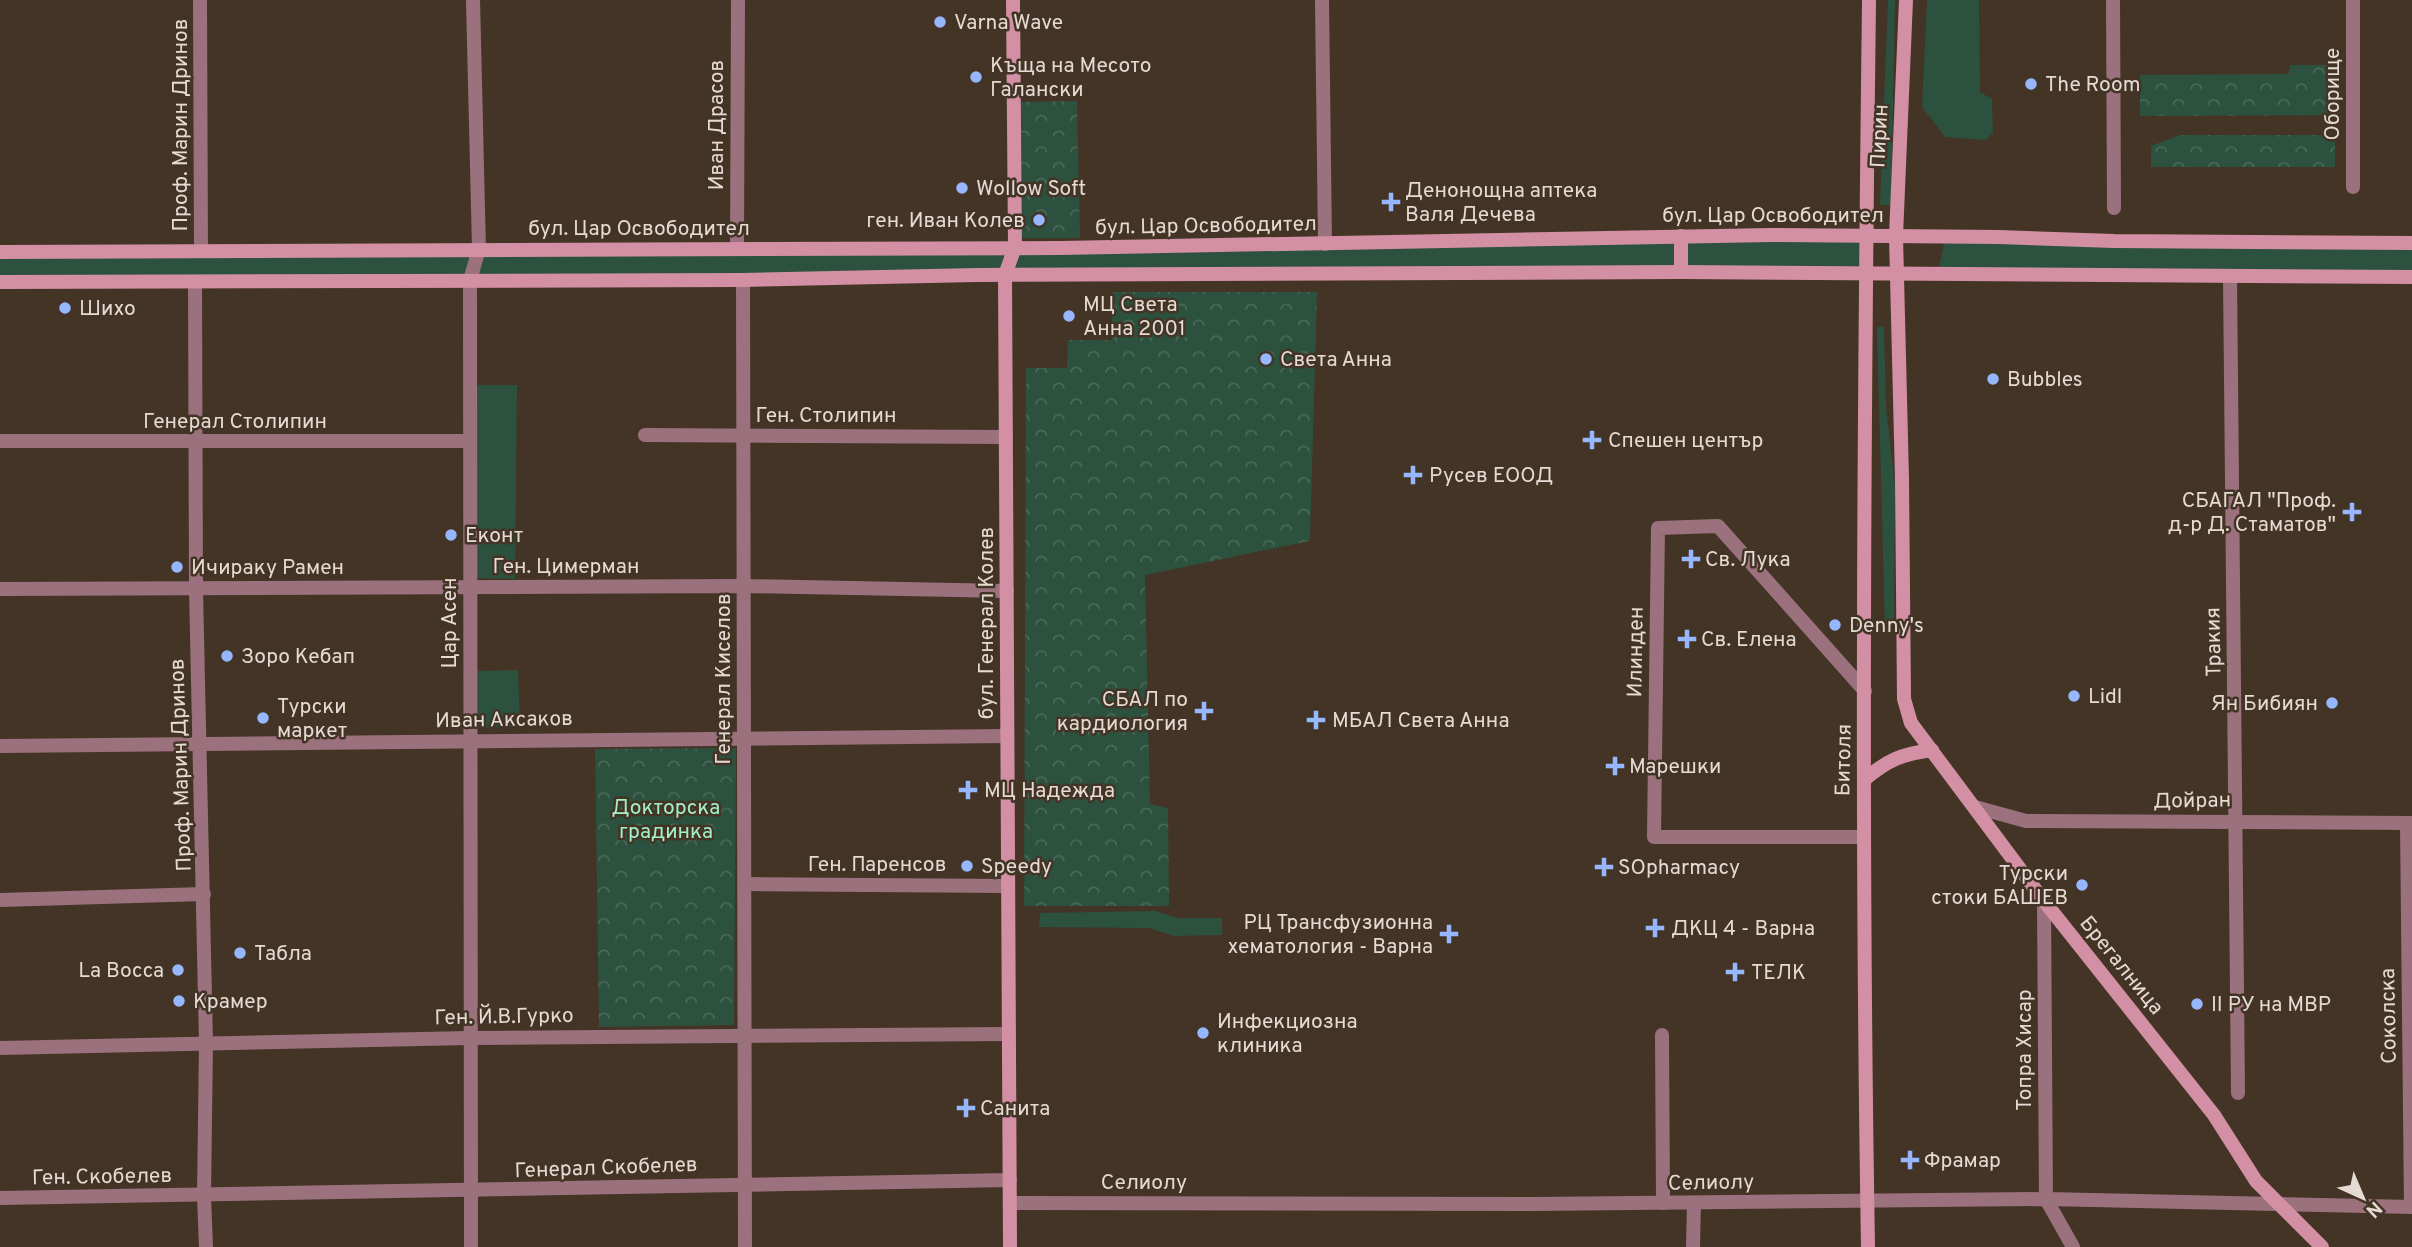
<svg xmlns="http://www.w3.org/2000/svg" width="2412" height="1247" viewBox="0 0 2412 1247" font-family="Overpass,sans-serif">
<defs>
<pattern id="forest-crowns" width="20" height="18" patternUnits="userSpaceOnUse" patternTransform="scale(1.75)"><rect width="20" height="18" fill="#2c513e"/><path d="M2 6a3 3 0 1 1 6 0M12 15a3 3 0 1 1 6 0" fill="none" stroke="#4a6959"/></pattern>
</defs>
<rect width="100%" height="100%" fill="#433426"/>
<g fill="#2c513e">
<polygon points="1888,0 1895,0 1891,205 1880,205"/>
<polygon points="1927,0 1979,0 1980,92 1992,99 1993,133 1985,140 1945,137 1922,107"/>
<polygon points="1866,237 1865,273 0,283 0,252"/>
<polygon points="1945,237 2412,243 2412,277 1938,273"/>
<polygon points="1884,326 1886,408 1895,485 1894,628 1892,632 1887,632 1885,628 1877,327"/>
<polygon points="476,385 517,385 515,579 476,578"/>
<polygon points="518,670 520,727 478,728 477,671"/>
<polygon points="1155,911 1177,918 1222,918 1222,935 1174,936 1149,928 1039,927 1040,913"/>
</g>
<g fill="url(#forest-crowns)">
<polygon points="2290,65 2341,65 2340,115 2140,116 2140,75 2289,74"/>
<polygon points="1077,101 1080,238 1022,238 1021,102"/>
<polygon points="2180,135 2335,135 2335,167 2151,167 2151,146"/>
<polygon points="1112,292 1317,292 1310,541 1145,575 1150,804 1168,808 1169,906 1024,906 1026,368 1067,368 1068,340 1112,340"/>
<polygon points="736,748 734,1025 599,1027 595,749"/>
</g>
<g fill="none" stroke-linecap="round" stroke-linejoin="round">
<g stroke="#9b717d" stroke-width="14">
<polyline points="200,0 201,251"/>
<polyline points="1322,0 1325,244"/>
<polyline points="2113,0 2114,208"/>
<polyline points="2353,0 2353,187"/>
<polyline points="737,249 738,0"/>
<polyline points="2230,276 2238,1093"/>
<polyline points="743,280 745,1247"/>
<polyline points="195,282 196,590 206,1043 204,1196 206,1247"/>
<polyline points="645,435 1006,437"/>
<polyline points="0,441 470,441"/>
<polyline points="0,589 743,586 1007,591"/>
<polyline points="0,746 1007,736"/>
<polyline points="1975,807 2026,821 2412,823"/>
<polyline points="2407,823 2411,1207"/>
<polyline points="1863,837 1654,837 1658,528 1718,526 1865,691"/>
<polyline points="745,884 1008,886"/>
<polyline points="0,900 204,894"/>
<polyline points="2044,901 2046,1199 2073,1247"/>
<polyline points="1662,1035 1663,1203"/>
<polyline points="0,1048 469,1038 1009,1034"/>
<polyline points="0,1198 1010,1180"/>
<polyline points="1010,1203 1533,1204 2046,1199 2412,1207"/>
<polyline points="471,1247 470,280 479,249 473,0"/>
<polyline points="1693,1247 1694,1203"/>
</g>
<g stroke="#d390a4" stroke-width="14">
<polyline points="1906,0 1896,236 1902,479 1904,699 1911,723 2044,901 2214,1115 2256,1181 2322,1247"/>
<polyline points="1681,236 1681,272"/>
<polyline points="0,252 1060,248 1771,235 1999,237 2114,241 2412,243"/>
<polyline points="0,282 743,280 977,275 1681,272 2412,277"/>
<path d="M1864 780C1887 760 1902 754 1932 750"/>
<polyline points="1010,1247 1005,275 1015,247 1013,0"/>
<path d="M1868 1247C1861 831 1864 416 1869 0"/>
</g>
</g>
<g fill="#96b6fd" stroke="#433426" stroke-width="2.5">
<circle cx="940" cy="22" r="7"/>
<circle cx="976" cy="77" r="7"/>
<circle cx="2031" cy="84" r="7"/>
<circle cx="962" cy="188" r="7"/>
<path d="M1387.5 191.5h7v7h7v7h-7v7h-7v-7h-7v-7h7z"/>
<circle cx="1039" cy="220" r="7"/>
<circle cx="65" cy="308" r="7"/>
<circle cx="1069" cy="316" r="7"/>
<circle cx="1266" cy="359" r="7"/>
<circle cx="1993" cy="379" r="7"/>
<path d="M1588.5 429.5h7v7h7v7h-7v7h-7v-7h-7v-7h7z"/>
<path d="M1409.5 464.5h7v7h7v7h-7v7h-7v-7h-7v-7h7z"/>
<path d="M2348.5 501.5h7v7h7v7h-7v7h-7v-7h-7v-7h7z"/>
<circle cx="451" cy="535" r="7"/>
<path d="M1687.5 548.5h7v7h7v7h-7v7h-7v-7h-7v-7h7z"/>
<circle cx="177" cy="567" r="7"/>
<circle cx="1835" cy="625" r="7"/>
<path d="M1683.5 628.5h7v7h7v7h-7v7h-7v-7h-7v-7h7z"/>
<circle cx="227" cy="656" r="7"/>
<circle cx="2074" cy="696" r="7"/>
<circle cx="2332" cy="703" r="7"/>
<path d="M1200.5 700.5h7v7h7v7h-7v7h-7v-7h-7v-7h7z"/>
<circle cx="263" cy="718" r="7"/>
<path d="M1312.5 709.5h7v7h7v7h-7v7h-7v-7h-7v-7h7z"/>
<path d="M1611.5 755.5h7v7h7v7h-7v7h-7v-7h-7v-7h7z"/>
<path d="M964.5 779.5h7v7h7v7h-7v7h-7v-7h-7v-7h7z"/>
<circle cx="967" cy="866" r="7"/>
<path d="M1600.5 856.5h7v7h7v7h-7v7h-7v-7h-7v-7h7z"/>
<circle cx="2082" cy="885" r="7"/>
<path d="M1651.5 917.5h7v7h7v7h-7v7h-7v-7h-7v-7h7z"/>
<path d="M1445.5 923.5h7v7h7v7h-7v7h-7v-7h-7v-7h7z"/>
<circle cx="240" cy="953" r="7"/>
<circle cx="178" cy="970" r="7"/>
<path d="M1731.5 961.5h7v7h7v7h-7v7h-7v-7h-7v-7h7z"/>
<circle cx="179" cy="1001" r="7"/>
<circle cx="2197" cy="1004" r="7"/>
<circle cx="1203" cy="1033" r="7"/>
<path d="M962.5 1097.5h7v7h7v7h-7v7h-7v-7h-7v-7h7z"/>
<path d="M1906.5 1149.5h7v7h7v7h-7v7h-7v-7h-7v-7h7z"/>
</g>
<g text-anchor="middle" stroke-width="5" stroke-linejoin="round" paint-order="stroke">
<g font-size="21" fill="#e5dbd2" stroke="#433426" text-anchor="start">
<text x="954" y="29">Varna Wave</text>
<text x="990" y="72">Къща на Месото<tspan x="990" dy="24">Галански</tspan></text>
<text x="2045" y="91">The Room</text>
<text x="976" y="195">Wollow Soft</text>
<text x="1405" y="197">Денонощна аптека<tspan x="1405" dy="24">Валя Дечева</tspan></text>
<text x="1025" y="227" text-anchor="end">ген. Иван Колев</text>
<text x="1083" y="311">МЦ Света<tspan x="1083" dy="24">Анна 2001</tspan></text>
<text x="79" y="315">Шихо</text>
<text x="1280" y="366">Света Анна</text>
<text x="2007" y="386">Bubbles</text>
<text x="1608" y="447">Спешен център</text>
<text x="1429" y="482">Русев ЕООД</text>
<text x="2336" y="507" text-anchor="end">СБАГАЛ "Проф.<tspan x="2336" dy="24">д-р Д. Стаматов"</tspan></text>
<text x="465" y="542">Еконт</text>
<text x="1705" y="566">Св. Лука</text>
<text x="191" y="574">Ичираку Рамен</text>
<text x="1849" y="632">Denny's</text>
<text x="1701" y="646">Св. Елена</text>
<text x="241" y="663">Зоро Кебап</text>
<text x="2088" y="703">Lidl</text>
<text x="1188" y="706" text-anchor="end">СБАЛ по<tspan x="1188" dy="24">кардиология</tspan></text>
<text x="2318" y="710" text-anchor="end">Ян Бибиян</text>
<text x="277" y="713">Турски<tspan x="277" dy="24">маркет</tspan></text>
<text x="1332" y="727">МБАЛ Света Анна</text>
<text x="1629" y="773">Марешки</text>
<text x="984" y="797">МЦ Надежда</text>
<text x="981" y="873">Speedy</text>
<text x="1618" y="874">SOpharmacy</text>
<text x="2068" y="880" text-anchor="end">Турски<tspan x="2068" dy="24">стоки БАШЕВ</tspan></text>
<text x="1433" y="929" text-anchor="end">РЦ Трансфузионна<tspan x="1433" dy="24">хематология - Варна</tspan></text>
<text x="1671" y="935">ДКЦ 4 - Варна</text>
<text x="254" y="960">Табла</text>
<text x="164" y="977" text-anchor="end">La Bocca</text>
<text x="1751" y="979">ТЕЛК</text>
<text x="193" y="1008">Крамер</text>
<text x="2211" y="1011">II РУ на МВР</text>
<text x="1217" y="1028">Инфекциозна<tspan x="1217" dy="24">клиника</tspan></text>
<text x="980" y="1115">Санита</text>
<text x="1924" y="1167">Фрамар</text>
</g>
<g font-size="21" fill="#e5dbd2" stroke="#433426">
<text transform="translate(2332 94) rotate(-90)" y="7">Оборище</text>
<text transform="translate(180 125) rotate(-90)" y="7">Проф. Марин Дринов</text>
<text transform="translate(716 125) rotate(-90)" y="7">Иван Драсов</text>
<text transform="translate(1879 136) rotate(-87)" y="7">Пирин</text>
<text x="1773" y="222">бул. Цар Освободител</text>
<text transform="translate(1206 225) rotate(-1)" y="7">бул. Цар Освободител</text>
<text x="639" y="235">бул. Цар Освободител</text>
<text x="826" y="422">Ген. Столипин</text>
<text x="235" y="428">Генерал Столипин</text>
<text x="566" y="573">Ген. Цимерман</text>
<text transform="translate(449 623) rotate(-90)" y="7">Цар Асен</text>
<text transform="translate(986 623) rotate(-90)" y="7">бул. Генерал Колев</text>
<text transform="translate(2213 642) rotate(-91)" y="7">Тракия</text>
<text transform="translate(1635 652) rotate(-89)" y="7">Илинден</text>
<text transform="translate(723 679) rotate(-90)" y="7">Генерал Киселов</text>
<text transform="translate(504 719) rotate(-1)" y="7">Иван Аксаков</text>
<text transform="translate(1843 760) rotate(-89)" y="7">Битоля</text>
<text transform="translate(180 765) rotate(-92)" y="7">Проф. Марин Дринов</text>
<text transform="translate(2192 800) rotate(-1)" y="7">Дойран</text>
<text x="877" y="871">Ген. Паренсов</text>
<text transform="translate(2122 965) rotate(51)" y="7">Брегалница</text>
<text transform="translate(504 1016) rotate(-1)" y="7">Ген. Й.В.Гурко</text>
<text transform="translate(2388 1016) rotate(-91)" y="7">Соколска</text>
<text transform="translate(2024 1050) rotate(-90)" y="7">Топра Хисар</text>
<text transform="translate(606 1167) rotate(-2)" y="7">Генерал Скобелев</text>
<text transform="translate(102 1176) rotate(-1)" y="7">Ген. Скобелев</text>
<text x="1144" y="1189">Селиолу</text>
<text transform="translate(1711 1182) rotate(-1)" y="7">Селиолу</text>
</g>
<g font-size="21" fill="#a3efc6" stroke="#433426">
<text x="666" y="814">Докторска<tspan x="666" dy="24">градинка</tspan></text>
</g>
</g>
<g transform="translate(2363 1198) rotate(136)" stroke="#433426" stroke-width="5" paint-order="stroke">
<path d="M0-5L12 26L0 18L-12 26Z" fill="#e5dbd2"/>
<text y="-10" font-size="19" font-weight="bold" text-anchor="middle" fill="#e5dbd2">N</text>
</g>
</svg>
